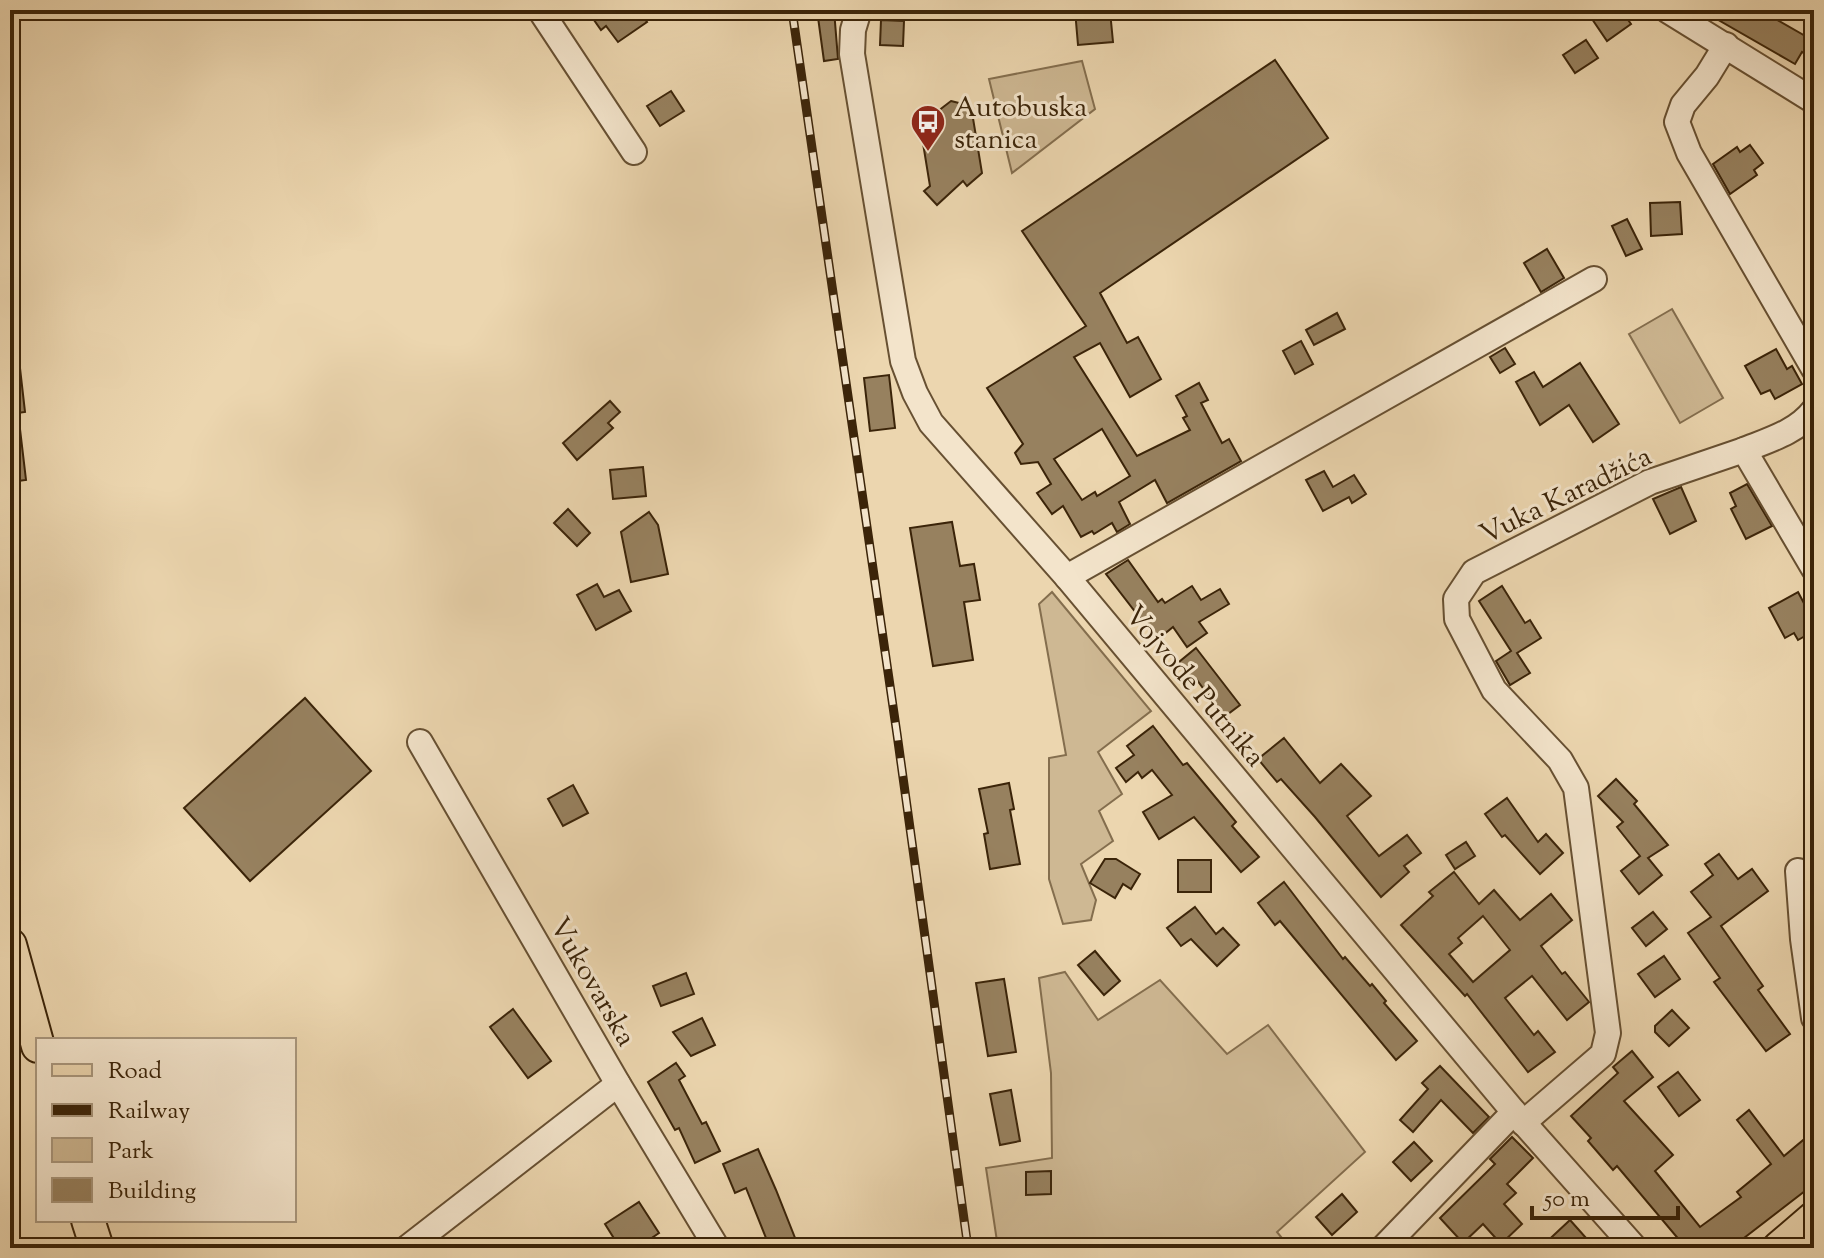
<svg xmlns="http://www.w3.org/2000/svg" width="1824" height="1258" viewBox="0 0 1824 1258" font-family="'Sorts Mill Goudy',serif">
<rect width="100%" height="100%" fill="#ecd6af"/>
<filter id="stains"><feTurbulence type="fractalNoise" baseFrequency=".0025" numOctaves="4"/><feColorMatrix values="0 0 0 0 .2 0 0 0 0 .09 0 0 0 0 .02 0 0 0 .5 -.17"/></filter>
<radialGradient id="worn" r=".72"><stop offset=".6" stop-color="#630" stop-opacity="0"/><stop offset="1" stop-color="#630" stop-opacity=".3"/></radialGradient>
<g fill="#ceb893" stroke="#846e4e" stroke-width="2">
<polygon points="1082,61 1095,109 1012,173 989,79"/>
<polygon points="1672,309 1723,398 1680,423 1629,334"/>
<polygon points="1052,592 1151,711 1098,752 1122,794 1099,811 1113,841 1081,864 1096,900 1091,920 1063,924 1049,879 1049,758 1066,755 1039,604"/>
<polygon points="1065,972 1098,1020 1160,980 1227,1054 1268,1025 1365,1152 1277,1232 1290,1248 998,1248 986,1168 1052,1158 1051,1073 1039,978"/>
</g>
<g fill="#97815f" stroke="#3b2409" stroke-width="2" fill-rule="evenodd">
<polygon points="587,10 638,10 647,22 618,42 606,26 601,30"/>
<polygon points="817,10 834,10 838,59 824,61"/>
<polygon points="1075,10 1093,10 1093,12 1110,11 1113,42 1078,45"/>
<polygon points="1598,10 1621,10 1631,24 1607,41 1590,16"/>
<polygon points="1701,10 1760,10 1814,41 1814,60 1802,52 1795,64"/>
<polygon points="881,20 904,21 903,46 880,45"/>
<polygon points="1586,40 1598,58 1575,73 1563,55"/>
<path d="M1275 60 1328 138 1100 293 1127 343 1138 337 1161 379 1130 397 1100 343 1074 357 1137 456 1190 430 1183 418 1187 416 1176 396 1199 383 1208 400 1201 403 1222 443 1229 439 1241 461 1167 503 1155 480 1119 502 1130 524 1117 532 1112 523 1094 534 1092 531 1081 537 1063 506 1052 514 1037 493 1051 484 1038 462 1021 464 1015 453 1023 444 987 388 1086 326 1022 231ZM1102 429 1130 476 1097 496 1095 492 1082 500 1054 459Z"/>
<polygon points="671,91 684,111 660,126 647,106"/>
<polygon points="951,101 971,106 982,173 967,186 963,181 937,205 924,191 930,186 920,125"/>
<polygon points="1750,145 1763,163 1754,170 1757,175 1730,194 1713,164 1737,147 1740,152"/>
<polygon points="1680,202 1682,234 1651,236 1650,203"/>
<polygon points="1627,219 1642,249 1626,256 1612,226"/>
<polygon points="1547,249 1564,278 1541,292 1524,263"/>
<polygon points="1337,313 1345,329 1314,345 1306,330"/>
<polygon points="1301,341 1313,364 1295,374 1283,351"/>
<polygon points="1505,348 1515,364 1500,373 1490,357"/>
<polygon points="1776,349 1787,369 1792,366 1802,384 1775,399 1770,390 1761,394 1745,366"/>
<polygon points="1580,363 1619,424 1593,442 1569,405 1540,425 1516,382 1534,372 1543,387"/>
<polygon points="20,368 25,412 10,414 10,369"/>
<polygon points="889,375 895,428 870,431 864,378"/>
<polygon points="610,401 620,412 608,423 613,428 577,460 563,443"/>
<polygon points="20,429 26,480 10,482 10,430"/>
<polygon points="643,467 646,496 613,499 610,470"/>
<polygon points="1324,471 1333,487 1354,475 1366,494 1352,503 1349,497 1323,511 1306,480"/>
<polygon points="1747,484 1772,526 1746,539 1731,509 1736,506 1730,493"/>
<polygon points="1681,487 1696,521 1670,534 1653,499"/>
<polygon points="568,509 590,533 577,546 554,523"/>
<polygon points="649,512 658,525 668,574 631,582 621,532"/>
<polygon points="952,522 960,566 974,564 980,600 964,602 973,660 933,666 910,528"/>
<polygon points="1128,560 1158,602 1162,599 1165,603 1192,586 1201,600 1220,589 1229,604 1199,622 1207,633 1187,647 1173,627 1157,640 1106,574"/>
<polygon points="597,584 604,597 619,590 631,611 596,630 577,595"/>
<polygon points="1502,586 1525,623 1530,620 1541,638 1517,653 1530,673 1510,685 1496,661 1511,651 1479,601"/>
<polygon points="1798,592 1814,622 1814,631 1798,640 1794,633 1785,638 1769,608"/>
<polygon points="1196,648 1240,705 1224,717 1197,680 1195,682 1179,662"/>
<polygon points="305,698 371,771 250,881 184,808"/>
<polygon points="1153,726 1183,765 1187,763 1236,822 1232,826 1259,857 1241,872 1194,817 1159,839 1143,812 1172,795 1152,770 1142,778 1138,772 1126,782 1116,768 1134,755 1127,746"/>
<polygon points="1284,738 1320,783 1341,764 1371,796 1347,816 1379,856 1407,835 1421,853 1404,866 1409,872 1381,897 1315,817 1281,779 1277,782 1258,759"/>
<polygon points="1616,779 1637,801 1634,804 1668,845 1648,858 1662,875 1639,894 1621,871 1640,856 1617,827 1623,822 1598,796"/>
<polygon points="1009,783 1014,809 1010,810 1020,864 990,869 984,834 988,833 979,789"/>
<polygon points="573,785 588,813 563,826 548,799"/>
<polygon points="1507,798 1538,842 1546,834 1563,853 1540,874 1505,835 1502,837 1485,814"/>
<polygon points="1466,842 1475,856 1455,869 1446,855"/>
<polygon points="1719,854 1738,879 1752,869 1768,891 1721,926 1763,986 1758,990 1790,1034 1766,1051 1714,982 1720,978 1688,933 1711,917 1691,892 1713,875 1705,864"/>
<polygon points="1105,859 1116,859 1140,874 1131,889 1123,884 1115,898 1090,883"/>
<rect x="1178" y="860" width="33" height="32"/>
<path d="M1454 872 1479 904 1494 890 1520 920 1551 894 1572 920 1541 946 1562 974 1565 972 1589 1002 1567 1020 1532 976 1505 998 1534 1035 1538 1031 1555 1052 1528 1072 1467 994 1465 996 1401 925 1433 896 1429 892ZM1483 916 1510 950 1473 982 1449 954 1462 943 1458 938Z"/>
<polygon points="1284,882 1343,959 1345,957 1370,986 1372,984 1386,1001 1384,1003 1417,1041 1396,1060 1280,921 1275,925 1258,903"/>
<polygon points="1195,907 1216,934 1223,928 1239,945 1217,966 1191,939 1181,946 1167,928"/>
<polygon points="1653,912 1667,929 1646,946 1632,928"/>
<polygon points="1095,951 1120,981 1104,995 1078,965"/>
<polygon points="1664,956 1680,979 1655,997 1638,974"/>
<polygon points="686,973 694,994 661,1006 653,986"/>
<polygon points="1004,979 1016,1052 988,1056 976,983"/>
<polygon points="513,1009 551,1061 528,1078 490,1027"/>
<polygon points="1672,1010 1689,1028 1669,1046 1655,1032 1655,1026"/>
<polygon points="702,1018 715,1045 691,1056 673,1032"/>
<polygon points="1632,1051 1653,1077 1624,1101 1673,1155 1655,1171 1700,1227 1741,1197 1737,1192 1771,1164 1737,1120 1749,1110 1784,1156 1814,1131 1814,1184 1731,1248 1686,1248 1617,1166 1613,1170 1588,1141 1591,1138 1571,1116 1618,1073 1613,1067"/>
<polygon points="676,1063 685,1076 679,1080 702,1124 706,1122 720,1151 695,1163 679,1128 675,1130 648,1082"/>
<polygon points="1440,1066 1489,1117 1473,1133 1441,1100 1413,1132 1400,1120 1428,1089 1422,1083"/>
<polygon points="1678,1072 1700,1100 1679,1116 1658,1087"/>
<polygon points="1011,1090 1020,1141 1000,1145 990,1094"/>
<polygon points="1512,1137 1533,1158 1507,1184 1516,1193 1504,1204 1522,1224 1501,1244 1483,1224 1463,1243 1440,1218 1495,1164 1490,1159"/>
<polygon points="1414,1142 1432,1161 1411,1181 1393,1162"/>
<polygon points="758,1149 776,1190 799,1248 770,1248 746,1188 735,1193 723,1164"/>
<polygon points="1051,1171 1051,1194 1026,1195 1026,1172"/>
<polygon points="1342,1194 1357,1212 1332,1235 1316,1217"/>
<polygon points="639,1202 659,1233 637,1248 620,1248 605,1224"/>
<polygon points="1570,1220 1595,1248 1540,1248"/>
</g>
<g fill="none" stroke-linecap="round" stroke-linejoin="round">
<defs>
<g id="minor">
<polyline points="540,10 634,152"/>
<polyline points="859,10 853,30 852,54 903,361 915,393 931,423 1067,577 1514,1112 1635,1248"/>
<polyline points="1667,10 1814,101"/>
<polyline points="1726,45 1707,76 1683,105 1677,122 1689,153 1814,369"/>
<path d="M1744 450C1769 440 1797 432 1814 410"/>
<polyline points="1067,577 1594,279"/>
<polyline points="420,742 618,1084 717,1248"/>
<polyline points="1798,871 1803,939 1814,1018"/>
<polyline points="1523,1123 1603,1054 1608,1033 1576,788 1560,760 1494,690 1457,619 1456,599 1474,572 1650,482 1744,450 1814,569"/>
<polyline points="407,1248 618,1084"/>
<polyline points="1383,1248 1514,1112"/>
</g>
<g id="major">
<polyline points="10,945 38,1046"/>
<polyline points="88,1220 97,1248"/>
<polyline points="1779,1248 1814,1218"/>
</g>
</defs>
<use href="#minor" stroke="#675032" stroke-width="28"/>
<use href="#major" stroke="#3b2409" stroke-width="36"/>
<use href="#minor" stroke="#f3e4cb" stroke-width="24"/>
<use href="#major" stroke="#ecd6af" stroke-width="32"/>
<defs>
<polyline id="rail" points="792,10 897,734 968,1248"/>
</defs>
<use href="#rail" stroke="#3b2409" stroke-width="9"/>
<use href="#rail" stroke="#f3e4cb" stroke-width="6" stroke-dasharray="18" stroke-linecap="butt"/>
</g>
<defs>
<symbol id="bus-pin" viewBox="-11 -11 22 30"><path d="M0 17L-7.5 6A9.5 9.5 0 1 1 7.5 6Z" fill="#8f2418" stroke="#f3e4cb"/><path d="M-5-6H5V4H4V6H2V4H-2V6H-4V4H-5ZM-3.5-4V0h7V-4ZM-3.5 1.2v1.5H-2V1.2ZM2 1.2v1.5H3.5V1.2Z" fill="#fff"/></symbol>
</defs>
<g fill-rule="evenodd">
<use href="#bus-pin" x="908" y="102" width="40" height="54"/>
</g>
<g text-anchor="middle" stroke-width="6" stroke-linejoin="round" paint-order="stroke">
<g font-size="28" fill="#3b2409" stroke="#f3e4cb" text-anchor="start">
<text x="954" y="116">Autobuska<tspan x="954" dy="32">stanica</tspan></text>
</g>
<g font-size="28" fill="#3b2409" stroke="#f3e4cb">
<text transform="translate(1565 494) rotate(-26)" y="10">Vuka Karadžića</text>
<text transform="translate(1196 685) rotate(50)" y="10">Vojvode Putnika</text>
<text transform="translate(594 981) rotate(60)" y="10">Vukovarska</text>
</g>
</g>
<rect width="1824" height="1258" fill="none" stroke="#ecd6af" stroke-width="40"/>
<rect x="12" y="12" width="1800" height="1234" fill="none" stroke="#3b2409" stroke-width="4"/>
<rect x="20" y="20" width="1784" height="1218" fill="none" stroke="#3b2409" stroke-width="2"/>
<rect x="36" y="1038" width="260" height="184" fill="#f3e4cb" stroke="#a9977d" stroke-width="2"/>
<rect x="52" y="1064" width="40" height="12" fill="#ecd6af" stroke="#a9977d" stroke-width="2"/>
<text x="108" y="1078" font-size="24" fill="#3b2409">Road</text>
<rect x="52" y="1104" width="40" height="12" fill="#3b2409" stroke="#a9977d" stroke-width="2"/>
<text x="108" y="1118" font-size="24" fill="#3b2409">Railway</text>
<rect x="52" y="1138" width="40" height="24" fill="#ceb893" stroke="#a9977d" stroke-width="2"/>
<text x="108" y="1158" font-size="24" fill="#3b2409">Park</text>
<rect x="52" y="1178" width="40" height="24" fill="#97815f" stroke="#a9977d" stroke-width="2"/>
<text x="108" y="1198" font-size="24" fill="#3b2409">Building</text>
<path d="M1532 1206v12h146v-12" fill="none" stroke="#3b2409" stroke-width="4"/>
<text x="1544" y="1206" font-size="24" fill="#3b2409" stroke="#f3e4cb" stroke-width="6" paint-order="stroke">50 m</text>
<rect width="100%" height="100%" filter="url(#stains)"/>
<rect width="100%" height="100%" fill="url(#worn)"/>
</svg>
